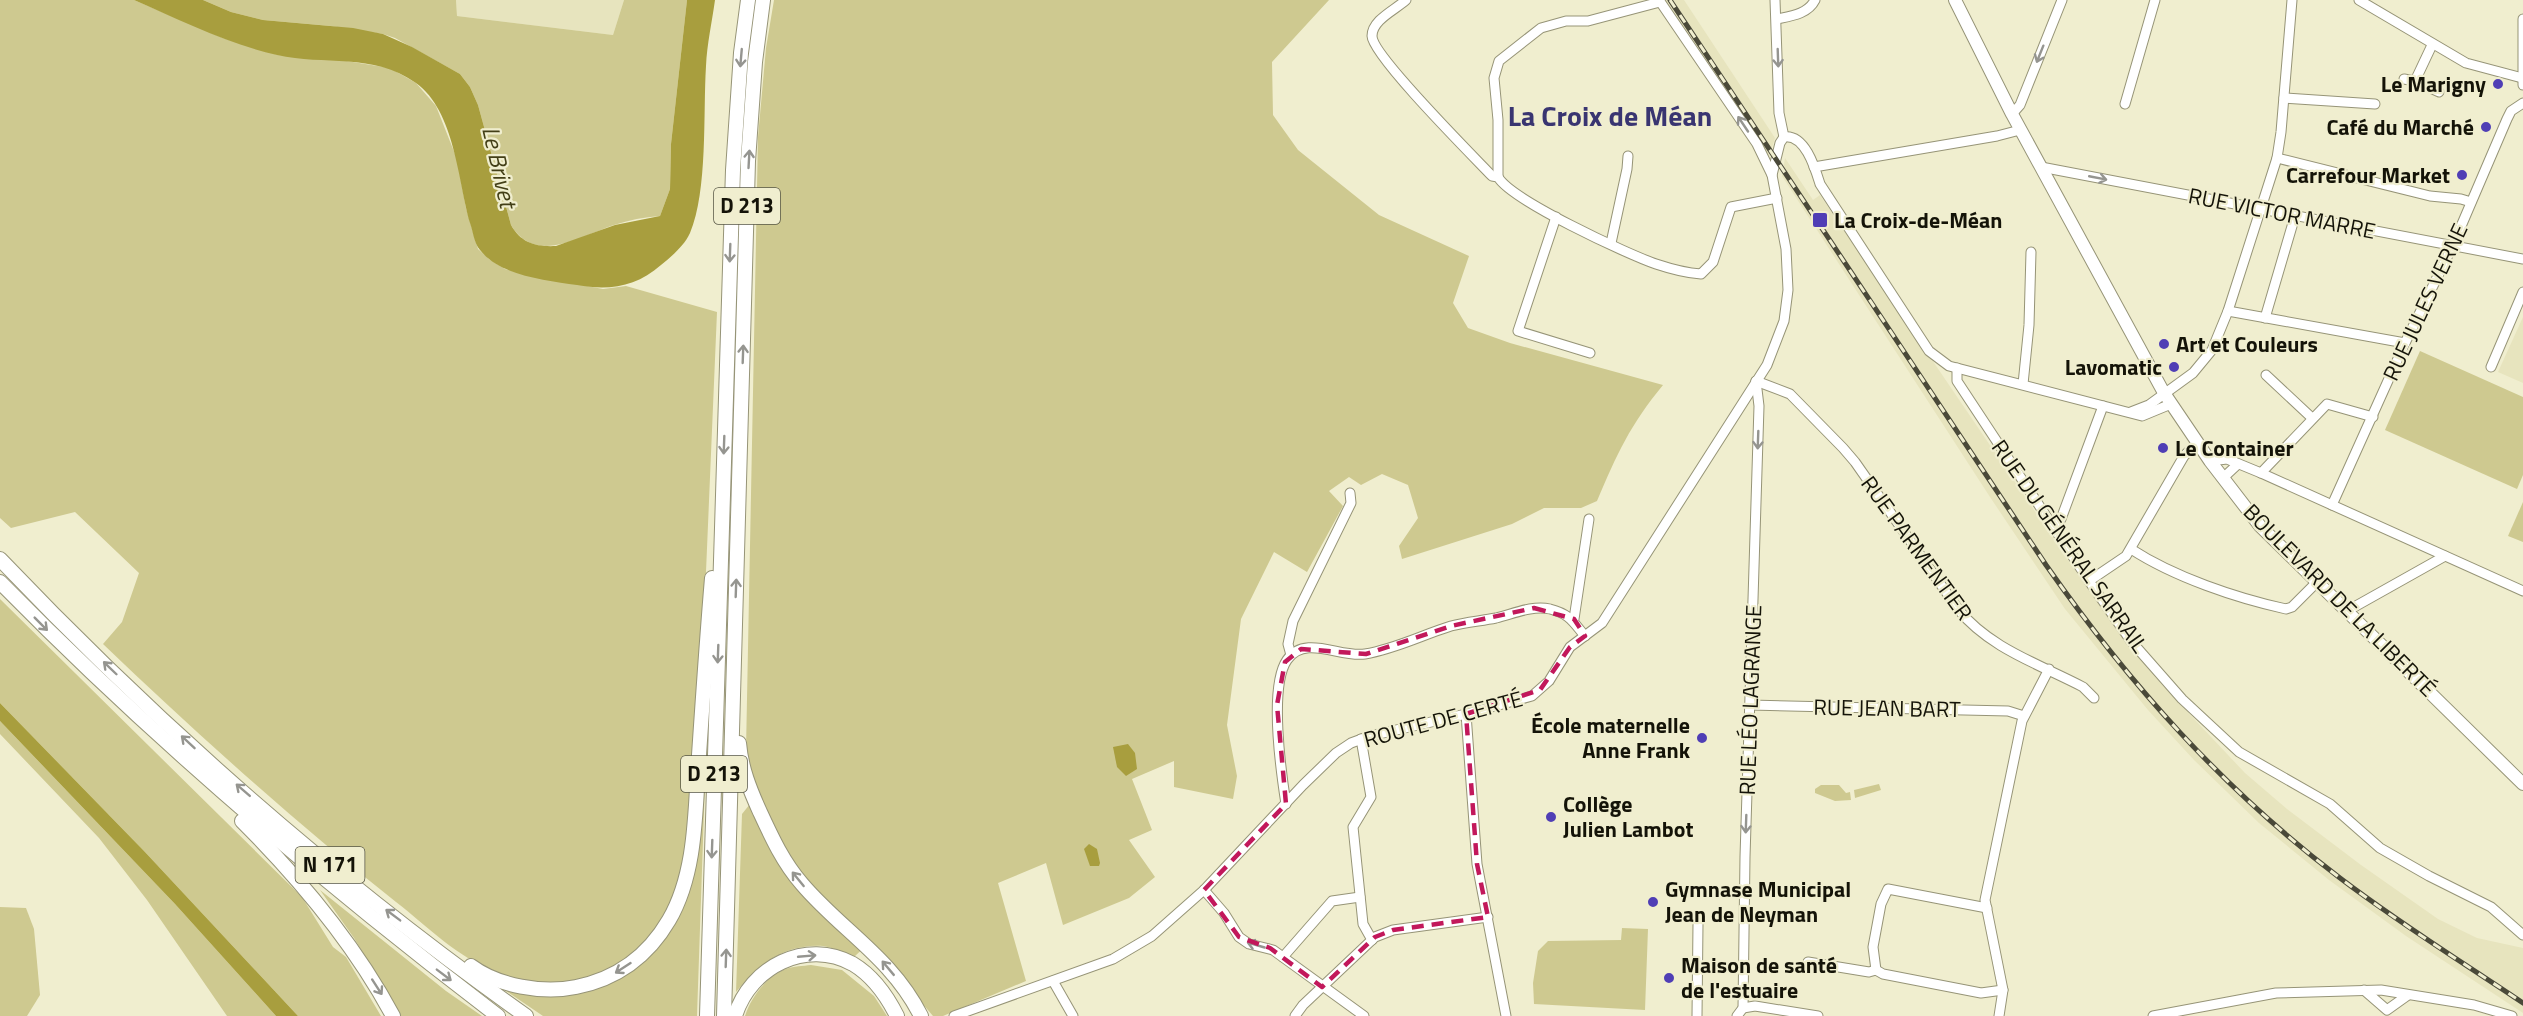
<svg xmlns="http://www.w3.org/2000/svg" width="2523" height="1016" viewBox="0 0 2523 1016" font-family="'Titillium Web',sans-serif">
<rect width="100%" height="100%" fill="#f0eecf"/>
<g fill="#e7e4be">
<polygon points="456,0 624,0 613,35 457,16"/>
<polygon points="1664,0 1684,0 1775,138 1769,157"/>
<polygon points="1785,158 1813,200 1820,195 2087,588 2130,648 2163,686 2245,773 2287,809 2361,865 2438,919 2477,938 2523,948 2523,1013 2406,936 2329,880 2259,823 2194,760 2148,710 2065,609 1990,497 1782,176"/>
<polygon points="2523,317 2523,383 2498,372"/>
</g>
<g fill="#cec990">
<path d="M0 0H134L223 38 278 55 328 58 390 68 416 83 436 106 457 159 466 208 478 249 489 259 505 269 523 274 603 289 626 286 717 312 706 572 694 754 706 753 697 1016H543L506 991 497 972C459 959 427 926 396 902 294 821 197 734 103 644L122 622 139 573 75 512 11 528 0 518Z"/>
<path d="M203 0H456L457 16 613 35 624 0H687L671 144 670 189 660 216C644 217 629 220 614 225 581 236 535 266 511 225L478 105 470 87 460 74 395 38 383 34 331 26 263 20 231 12Z"/>
<path d="M774 0H1329L1272 62 1273 115 1298 150 1379 215 1469 256 1453 303 1468 328 1510 343 1663 385C1630 425 1617 454 1597 501L1581 508H1544L1512 524 1402 559 1399 546 1418 518 1408 485 1382 474 1361 485 1349 477 1329 491 1343 506 1307 572 1274 552 1241 619 1227 725 1237 776 1233 799 1174 787V761L1132 779 1152 830 1129 840 1155 877 1129 898 1063 925 1046 863 998 883 1026 981 943 1016H933L870 942 854 957C845 954 833 947 823 946 784 944 759 964 736 992L742 814 750 804 746 750 758 137 766 48Z"/>
<polygon points="2420,351 2523,397 2523,475 2517,489 2385,430"/>
<polygon points="2523,502 2523,542 2508,536"/>
<polygon points="0,599 302,897 333,947 346,957 381,1016 298,1016 145,852 0,703"/>
<polygon points="0,721 175,904 276,1016 227,1016 147,900 99,838 0,734"/>
<polygon points="1879,784 1881,790 1855,798 1854,790"/>
<polygon points="1821,785 1839,785 1846,793 1850,792 1851,800 1835,801 1815,793 1815,789"/>
<polygon points="320,890 446,991 482,1016 401,1016 354,938"/>
<polygon points="0,907 26,908 34,929 40,995 27,1016 0,1016"/>
<polygon points="1622,928 1648,929 1645,1010 1534,1004 1533,983 1538,951 1548,941 1621,940"/>
<path d="M811 965 842 970 874 996 887 1016H745C751 997 767 976 786 969 794 966 803 966 811 965Z"/>
</g>
<g fill="#a89e3e">
<path d="M134 0H203L231 12 263 20 353 28 383 34 412 47 460 74 470 87 478 105 511 225C521 243 536 247 556 246L615 225 660 216 670 189 671 144 687 0H715C712 22 707 44 706 66 703 113 708 191 690 233 684 246 672 256 661 265 636 287 609 291 577 285 546 280 500 276 480 250 474 243 473 231 470 223 458 181 455 111 416 83 372 52 325 66 277 55 228 44 180 20 134 0Z"/>
<polygon points="0,703 145,852 298,1016 276,1016 175,904 0,721"/>
<polygon points="1128,744 1135,753 1137,769 1126,776 1117,767 1113,747"/>
<polygon points="1089,844 1097,849 1100,863 1099,866 1090,866 1084,849"/>
</g>
<g fill="none" stroke-linecap="round" stroke-linejoin="round">
<defs>
<g id="minor">
<path d="M1406 0C1395 10 1372 20 1372 36 1372 55 1473 156 1492 176L1498 177C1511 200 1627 254 1656 264 1671 269 1685 273 1701 274L1713 262 1731 207 1777 198"/>
<polyline points="1775,0 1779,113 1784,137"/>
<polyline points="2359,0 2466,63 2522,78"/>
<path d="M1777 19C1791 16 1808 14 1815 0"/>
<polyline points="2523,19 2523,85"/>
<polyline points="2404,79 2415,81 2439,92"/>
<polyline points="2415,81 2432,45"/>
<polyline points="2284,98 2375,104"/>
<polyline points="2125,104 2155,0"/>
<polyline points="2012,114 2020,105 2062,0"/>
<path d="M1784 137C1805 134 1815 168 1820 184L1929 351 1949 366 2142 416 2171 404"/>
<polyline points="2277,158 2430,196 2461,199 2471,202"/>
<polyline points="1814,167 1997,136 2020,130"/>
<polyline points="2041,167 2523,259"/>
<polyline points="1772,175 1780,143 1784,137"/>
<polyline points="1498,177 1498,120 1494,78 1499,61 1541,28 1566,21 1588,21 1660,2"/>
<polyline points="1556,217 1518,331 1590,353"/>
<polyline points="1611,243 1627,169 1628,156"/>
<polyline points="2228,311 2405,343"/>
<polyline points="2265,318 2295,216"/>
<polyline points="2491,367 2523,292"/>
<polyline points="1957,368 1957,381 2089,581 2131,641 2182,699 2239,752 2330,804 2380,848 2429,876 2491,907 2523,935"/>
<polyline points="2266,375 2312,418"/>
<path d="M1756 381 1790 394 1843 448 1855 462 1958 609C1989 648 2039 664 2083 687L2094 698"/>
<polyline points="2023,384 2029,325 2031,252"/>
<polyline points="2131,412 2149,405 2193,373 2212,350 2228,311 2277,158 2281,132 2292,0"/>
<polyline points="2210,461 2227,459 2261,473 2523,591"/>
<polyline points="2261,473 2327,404 2373,417"/>
<polyline points="2223,478 2238,464"/>
<polyline points="2332,505 2405,343 2453,245 2507,119 2511,111 2523,103"/>
<polyline points="2053,526 2061,519 2103,406"/>
<path d="M2131 549C2174 577 2236 598 2286 609L2292 607 2317 582"/>
<polyline points="2089,581 2126,556 2184,456 2197,443"/>
<polyline points="2347,611 2445,556"/>
<polyline points="1574,619 1589,519"/>
<polyline points="1291,655 1288,644 1293,621 1351,503 1350,493"/>
<polyline points="1750,705 2008,711 2024,716"/>
<polyline points="1466,714 1477,864 1506,1016"/>
<polyline points="1361,739 1371,797 1353,827 1363,924 1372,940"/>
<path d="M1286 804C1281 772 1269 686 1287 660 1305 634 1340 658 1365 654 1395 649 1422 635 1451 626 1466 622 1481 621 1496 618 1513 614 1532 605 1550 609 1570 614 1573 622 1585 636"/>
<polyline points="1204,890 1224,913 1239,937 1249,944 1273,950 1364,1016"/>
<polyline points="1283,957 1332,901 1360,897"/>
<polyline points="1808,962 1869,972 1876,970"/>
<polyline points="1876,970 1873,947 1881,904 1888,889 1987,908"/>
<polyline points="1876,970 1883,974 1981,993 2003,990"/>
<polyline points="1053,981 1073,1016"/>
<polyline points="2364,990 2387,1010 2408,995"/>
<polyline points="1743,1008 1755,1006 1818,1016"/>
<polyline points="954,1016 1113,959 1152,936 1204,890 1303,785 1336,753 1351,743 1370,736 1466,714 1532,696 1549,681 1570,647 1602,623 1767,365 1784,321 1788,290 1786,249 1772,175 1757,144 1659,0"/>
<polyline points="1295,1016 1303,1005 1375,937 1393,930 1488,917"/>
<polyline points="1697,1016 1698,924"/>
<polyline points="1737,1016 1743,1008 1745,857 1759,406 1756,381"/>
<polyline points="1999,1016 2003,990 1985,900 2022,721 2049,669"/>
<polyline points="2153,1016 2276,993 2381,990 2474,1005 2512,1016"/>
</g>
<polyline id="major" points="1955,0 2012,114 2164,393 2210,461 2260,526 2523,784"/>
<g id="highway">
<path d="M0 559C160 727 337 882 526 1016"/>
<path d="M0 582C155 740 322 882 498 1016"/>
<path d="M739 743C741 768 750 790 760 812 772 838 783 862 802 884 841 930 892 958 921 1016"/>
<path d="M242 821C301 880 354 943 393 1016"/>
<path d="M471 966C498 986 543 994 576 987 616 979 648 956 669 920 697 872 695 809 699 755 703 696 707 637 712 578"/>
<polyline points="707,1016 733,170 741,53 748,0"/>
<polyline points="724,1016 748,161 755,62 763,0"/>
<path d="M735 1016C750 967 806 938 853 964 873 976 887 996 897 1016"/>
</g>
</defs>
<use href="#minor" stroke="#969477" stroke-width="11"/>
<use href="#major" stroke="#969477" stroke-width="14"/>
<use href="#highway" stroke="#969477" stroke-width="16"/>
<use href="#minor" stroke="#fff" stroke-width="9"/>
<use href="#major" stroke="#fff" stroke-width="12"/>
<use href="#highway" stroke="#fff" stroke-width="14"/>
<defs>
<path id="rail" d="M1670 0 2046 565C2130 685 2223 789 2340 878 2399 923 2462 962 2523 1003"/>
</defs>
<use href="#rail" stroke="#4a4939" stroke-width="5"/>
<use href="#rail" stroke="#f0eecf" stroke-width="3" stroke-dasharray="9" stroke-linecap="butt"/>
</g>
<defs><path id="oneway-shaft" d="M-6 0H5M1.5-3L5.5 0L1.5 3" fill="none" stroke-width="1.6" stroke-linecap="round" stroke-linejoin="round" transform="scale(1.5)"/></defs>
<g stroke="#959590">
<use href="#oneway-shaft" transform="translate(2040 54) rotate(112)"/>
<use href="#oneway-shaft" transform="translate(741 58) rotate(95)"/>
<use href="#oneway-shaft" transform="translate(1778 58) rotate(88)"/>
<use href="#oneway-shaft" transform="translate(1743 124) rotate(-124)"/>
<use href="#oneway-shaft" transform="translate(749 159) rotate(-87)"/>
<use href="#oneway-shaft" transform="translate(2098 178) rotate(11)"/>
<use href="#oneway-shaft" transform="translate(730 253) rotate(92)"/>
<use href="#oneway-shaft" transform="translate(743 354) rotate(-88)"/>
<use href="#oneway-shaft" transform="translate(1758 440) rotate(92)"/>
<use href="#oneway-shaft" transform="translate(724 445) rotate(92)"/>
<use href="#oneway-shaft" transform="translate(736 588) rotate(-88)"/>
<use href="#oneway-shaft" transform="translate(41 624) rotate(45)"/>
<use href="#oneway-shaft" transform="translate(718 654) rotate(92)"/>
<use href="#oneway-shaft" transform="translate(110 668) rotate(-136)"/>
<use href="#oneway-shaft" transform="translate(188 742) rotate(-137)"/>
<use href="#oneway-shaft" transform="translate(243 790) rotate(-139)"/>
<use href="#oneway-shaft" transform="translate(1746 824) rotate(92)"/>
<use href="#oneway-shaft" transform="translate(712 849) rotate(92)"/>
<use href="#oneway-shaft" transform="translate(798 879) rotate(-129)"/>
<use href="#oneway-shaft" transform="translate(393 915) rotate(-143)"/>
<use href="#oneway-shaft" transform="translate(1256 945) rotate(-164)"/>
<use href="#oneway-shaft" transform="translate(807 956) rotate(-5)"/>
<use href="#oneway-shaft" transform="translate(726 958) rotate(-88)"/>
<use href="#oneway-shaft" transform="translate(623 968) rotate(147)"/>
<use href="#oneway-shaft" transform="translate(888 968) rotate(-130)"/>
<use href="#oneway-shaft" transform="translate(444 975) rotate(37)"/>
<use href="#oneway-shaft" transform="translate(377 987) rotate(57)"/>
</g>
<path fill="none" stroke="#c2185b" stroke-width="4.5" stroke-dasharray="12 8" stroke-linejoin="round" d="M1534 608 1574 619 1585 636 1570 647 1540 690 1466 714 1477 864 1488 917 1393 930 1375 937 1322 987 1270 948 1239 937 1204 890 1286 804 1277 705 1285 662 1301 649 1366 654 1451 626Z"/>
<g fill="#4f3eb5" stroke="#f0eecf" stroke-width="2">
<circle cx="2498" cy="84" r="6"/>
<circle cx="2486" cy="127" r="6"/>
<circle cx="2462" cy="175" r="6"/>
<rect x="1812" y="212" width="16" height="16" rx="3"/>
<circle cx="2164" cy="344" r="6"/>
<circle cx="2174" cy="367" r="6"/>
<circle cx="2163" cy="448" r="6"/>
<circle cx="1702" cy="738" r="6"/>
<circle cx="1551" cy="817" r="6"/>
<circle cx="1653" cy="902" r="6"/>
<circle cx="1669" cy="978" r="6"/>
</g>
<g text-anchor="middle" stroke-width="4.5" stroke-linejoin="round" paint-order="stroke">
<g fill="#f0eecf" stroke="#565544" stroke-width="1.5">
<rect x="714" y="188" width="66" height="36" rx="4.5"/>
<rect x="681" y="756" width="66" height="36" rx="4.5"/>
<rect x="295.5" y="847" width="69" height="36" rx="4.5"/>
</g>
<g font-size="21" font-weight="bold" fill="#141308">
<text x="747" y="213">D 213</text>
<text x="714" y="781">D 213</text>
<text x="330" y="872">N 171</text>
</g>
<g font-size="22" font-weight="bold" fill="#141308" stroke="#f0eecf" text-anchor="start">
<text x="2486" y="92" text-anchor="end">Le Marigny</text>
<text x="2474" y="135" text-anchor="end">Café du Marché</text>
<text x="2450" y="183" text-anchor="end">Carrefour Market</text>
<text x="1834" y="228">La Croix-de-Méan</text>
<text x="2176" y="352">Art et Couleurs</text>
<text x="2162" y="375" text-anchor="end">Lavomatic</text>
<text x="2175" y="456">Le Container</text>
<text x="1690" y="733" text-anchor="end">École maternelle<tspan x="1690" dy="25">Anne Frank</tspan></text>
<text x="1563" y="812">Collège<tspan x="1563" dy="25">Julien Lambot</tspan></text>
<text x="1665" y="897">Gymnase Municipal<tspan x="1665" dy="25">Jean de Neyman</tspan></text>
<text x="1681" y="973">Maison de santé<tspan x="1681" dy="25">de l'estuaire</tspan></text>
</g>
<g font-size="22" fill="#141308" stroke="#f0eecf">
<text transform="translate(2282 213) rotate(11)" y="8">RUE VICTOR MARRE</text>
<text transform="translate(2425 302) rotate(-65)" y="8">RUE JULES VERNE</text>
<text transform="translate(2070 546) rotate(55)" y="8">RUE DU GÉNÉRAL SARRAIL</text>
<text transform="translate(1917 548) rotate(54)" y="8">RUE PARMENTIER</text>
<text transform="translate(2340 600) rotate(45)" y="8">BOULEVARD DE LA LIBERTÉ</text>
<text transform="translate(1750 700) rotate(-88)" y="8">RUE LÉO LAGRANGE</text>
<text transform="translate(1887 708) rotate(1)" y="8">RUE JEAN BART</text>
<text transform="translate(1443 719) rotate(-15)" y="8">ROUTE DE CERTÉ</text>
</g>
<g font-size="24" font-style="italic" fill="#433f17" stroke="#f0eecf">
<text transform="translate(499 167) rotate(77)" y="8">Le Brivet</text>
</g>
<g font-size="28" font-weight="bold" fill="#393571" stroke="#f0eecf">
<text x="1610" y="126">La Croix de Méan</text>
</g>
</g>
</svg>
